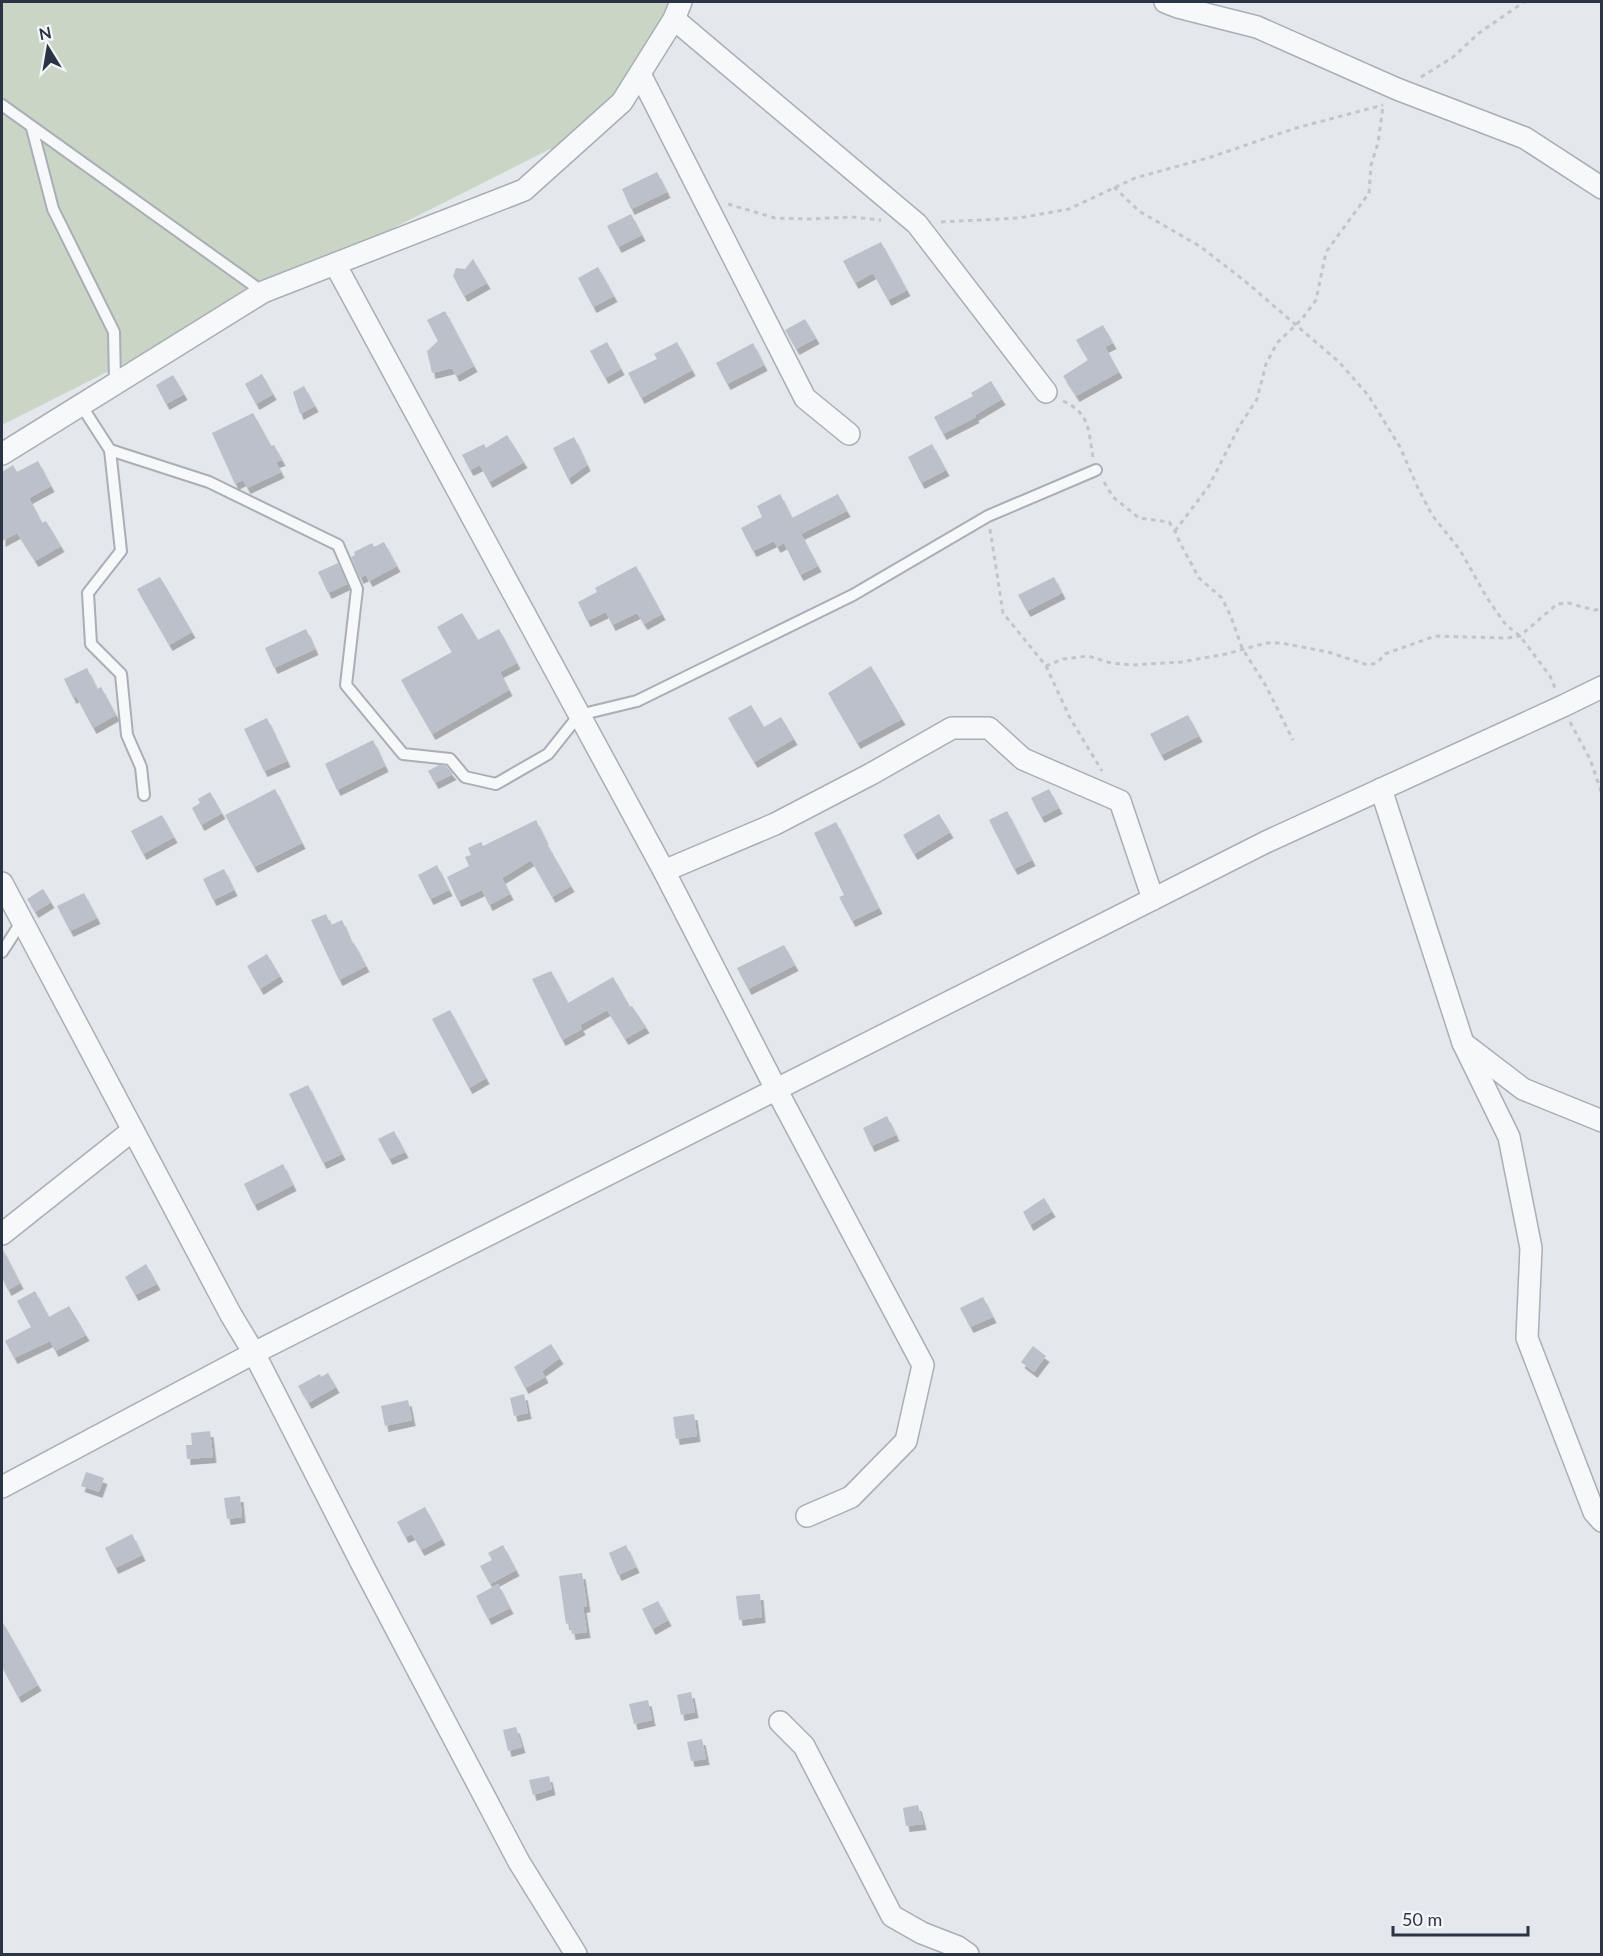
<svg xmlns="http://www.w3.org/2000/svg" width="1603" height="1956" viewBox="0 0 1603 1956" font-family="Lato,sans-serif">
<defs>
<filter id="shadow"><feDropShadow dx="3.5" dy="6" stdDeviation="0" flood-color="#0004"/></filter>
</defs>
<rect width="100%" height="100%" fill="#e4e7ec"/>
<polygon fill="#c9d6c5" points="2,2 681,2 622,102 566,152 550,149 2,425"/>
<g fill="#bbc0ca" filter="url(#shadow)">
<polygon points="657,172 667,192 631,209 622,189"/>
<polygon points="631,214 642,235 618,247 607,226"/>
<polygon points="881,242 907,290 888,300 873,273 855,283 843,261"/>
<polygon points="473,259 487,283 464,296 453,276 456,268 465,269"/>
<polygon points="598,267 614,296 593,307 578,278"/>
<polygon points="445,311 474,366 456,376 452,368 432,373 427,351 438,341 427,320"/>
<polygon points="805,319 816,338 796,349 785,330"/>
<polygon points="1103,325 1113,343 1105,347 1119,372 1076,396 1063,376 1088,360 1076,340"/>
<polygon points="607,342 621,369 605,378 590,351"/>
<polygon points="677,342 692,370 641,398 628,373 657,359 654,354"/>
<polygon points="753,343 764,365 727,384 716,363"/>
<polygon points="262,374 273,394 256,404 245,384"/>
<polygon points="173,375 184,394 166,404 156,385"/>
<polygon points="991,381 1002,399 975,415 976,417 943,434 934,417 973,396 971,393"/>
<polygon points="304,386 315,406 300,414 293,392"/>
<polygon points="253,413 271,446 274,445 282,460 276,462 281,472 247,488 243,480 235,484 212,433"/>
<polygon points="507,435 524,462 489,482 480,465 470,470 462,455 484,444 486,448"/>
<polygon points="574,437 587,465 568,479 553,448"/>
<polygon points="932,444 946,470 921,483 908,457"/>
<polygon points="38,461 51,486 29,498 42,523 46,521 61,546 35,561 17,533 2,541 2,472 13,465 17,472"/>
<polygon points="780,494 792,518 838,494 847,511 801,534 818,566 800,575 784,543 777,547 774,541 753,551 741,528 762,517 757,506"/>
<polygon points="384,542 397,566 369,581 366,575 360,578 351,557 355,555 354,552 372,543 374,547"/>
<polygon points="338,563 347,584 328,593 318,572"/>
<polygon points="636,566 662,614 644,624 637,613 612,625 606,612 587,621 578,602 597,592 595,588"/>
<polygon points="160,577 192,632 169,645 137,589"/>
<polygon points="1054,577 1062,593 1027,611 1018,595"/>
<polygon points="462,613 478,640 499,629 517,663 500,672 509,690 432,734 401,680 452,652 437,627"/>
<polygon points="306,629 315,649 274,668 265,648"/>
<polygon points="871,666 902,719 857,743 828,693"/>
<polygon points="87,668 97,689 101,687 116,715 93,728 76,696 73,698 64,679"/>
<polygon points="751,705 764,727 781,717 794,739 754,762 728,718"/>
<polygon points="1188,715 1199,736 1161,755 1150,734"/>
<polygon points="267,718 287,761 264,771 244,729"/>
<polygon points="373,740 385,766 337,790 325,764"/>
<polygon points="439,765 446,766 453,774 435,783 428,771"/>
<polygon points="275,789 302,843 254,867 225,815"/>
<polygon points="1049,789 1059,808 1041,817 1031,798"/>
<polygon points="210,792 222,813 201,825 192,808 200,803 198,799"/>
<polygon points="1007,811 1032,860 1014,869 989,820"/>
<polygon points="939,814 950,832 914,854 903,835"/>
<polygon points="162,815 174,837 143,854 131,831"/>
<polygon points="536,820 545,839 544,839 571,886 552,897 531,860 502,878 510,894 489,905 482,890 458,901 447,877 469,866 465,857 471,855 468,848 481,842 483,846"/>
<polygon points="836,822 879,908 852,921 839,897 844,895 814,833"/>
<polygon points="437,865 449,890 430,899 418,875"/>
<polygon points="224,869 234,890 213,900 203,879"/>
<polygon points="43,889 51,902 35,912 27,899"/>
<polygon points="84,893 97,918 70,931 57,906"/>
<polygon points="326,914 331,925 342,920 352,944 354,943 366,966 339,980 311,920"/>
<polygon points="784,945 795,965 748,989 737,968"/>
<polygon points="267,954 280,976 260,989 247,966"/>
<polygon points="551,971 568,1003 613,977 630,1007 632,1006 646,1027 625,1039 607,1010 580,1025 582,1029 562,1040 532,979"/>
<polygon points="450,1010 486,1078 469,1088 432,1019"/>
<polygon points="308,1085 342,1154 323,1163 289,1094"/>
<polygon points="887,1116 896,1135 871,1146 863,1128"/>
<polygon points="394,1131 405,1152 389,1159 378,1139"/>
<polygon points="283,1164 293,1185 254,1205 244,1184"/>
<polygon points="1044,1198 1052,1211 1030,1225 1023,1212"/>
<polygon points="2,1248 20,1283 8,1290 2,1278"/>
<polygon points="146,1264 157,1284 135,1295 125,1277"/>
<polygon points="35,1291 49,1317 69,1306 86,1335 55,1351 50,1341 14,1358 5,1341 31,1327 17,1301"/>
<polygon points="983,1297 993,1317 970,1327 960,1308"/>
<polygon points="551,1344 560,1358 542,1371 545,1377 525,1388 514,1367"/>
<polygon points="1033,1346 1046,1356 1034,1372 1021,1362"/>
<polygon points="328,1373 336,1387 308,1403 298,1386 320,1374 321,1377"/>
<polygon points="524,1394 528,1413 514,1416 510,1398"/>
<polygon points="408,1400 412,1420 385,1426 381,1406"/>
<polygon points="694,1414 697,1436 676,1439 673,1417"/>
<polygon points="210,1431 213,1457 187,1459 186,1445 192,1445 191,1433"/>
<polygon points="86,1472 104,1478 99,1492 81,1486"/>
<polygon points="240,1496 242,1517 227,1519 224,1498"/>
<polygon points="425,1507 442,1539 421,1550 412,1534 405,1537 397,1522"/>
<polygon points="132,1534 142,1555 115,1568 105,1548"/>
<polygon points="503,1545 516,1570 490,1584 480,1566 492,1560 488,1553"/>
<polygon points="626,1545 636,1567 618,1575 609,1553"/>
<polygon points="582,1573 587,1606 583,1607 587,1632 572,1634 570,1623 566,1624 559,1576"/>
<polygon points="498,1584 510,1608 488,1619 476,1596"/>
<polygon points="760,1594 762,1617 739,1620 736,1596"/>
<polygon points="658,1601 668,1620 652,1629 642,1609"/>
<polygon points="2,1621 38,1685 18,1697 2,1667"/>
<polygon points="691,1692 695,1712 681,1715 677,1695"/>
<polygon points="648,1700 652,1720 634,1724 629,1704"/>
<polygon points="516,1727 522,1747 508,1751 503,1730"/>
<polygon points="702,1739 706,1759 691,1761 687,1742"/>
<polygon points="549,1776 552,1789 533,1795 529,1780"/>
<polygon points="918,1805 923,1824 906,1826 903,1808"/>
</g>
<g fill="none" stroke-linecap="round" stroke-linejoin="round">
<defs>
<g id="lane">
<polyline points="2,105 263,292"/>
<polyline points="32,128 53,209 114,332 115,383"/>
<polyline points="81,405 110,450 209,482 338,545 357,589 346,685 403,754 450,759 465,777 496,784 548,754 579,715 637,701 853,595 988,516 1096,470"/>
<polyline points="110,450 121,551 88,593 91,644 121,674 127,735 141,767 144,795"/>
<polyline points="2,952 22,921"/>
</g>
<g id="street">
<polyline points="1165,2 1178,7 1257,27 1397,89 1525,138 1602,188"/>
<polyline points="674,19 917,224 1046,392"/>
<polyline points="640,74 805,398 849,434"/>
<polyline points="335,264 664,871 776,1089 923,1365 906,1441 851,1497 807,1516"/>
<polyline points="2,454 263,292 524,190 622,102 674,19 681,2"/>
<polyline points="1381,789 1463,1043 1523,1089 1602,1121"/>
<polyline points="664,871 775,824 871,774 952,728 989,728 1023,759 1120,801 1153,899"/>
<polyline points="2,883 231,1315 254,1353 364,1568 519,1862 576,1954"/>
<polyline points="1463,1043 1509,1137 1531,1248 1527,1338 1594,1512 1602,1521"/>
<polyline points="2,1234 133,1130"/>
<polyline points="2,1487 254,1353 1266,842 1563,706 1602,687"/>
<polyline points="780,1722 804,1746 892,1916 922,1933 958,1947 968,1954"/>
</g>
</defs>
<use href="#lane" stroke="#a9aeb7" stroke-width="14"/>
<use href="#street" stroke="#a9aeb7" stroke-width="24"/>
<g stroke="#c2c5cb" stroke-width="3" stroke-dasharray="4.5 4.5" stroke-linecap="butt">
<polyline points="1421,77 1452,58 1479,33 1524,2"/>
<polyline points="1114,187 1139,211 1201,247 1246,282 1339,362 1368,395 1400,447 1417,486 1432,515 1460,550 1487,598 1506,625 1520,636 1550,676 1555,688"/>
<polyline points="728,204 775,218 810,219 852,217 881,220"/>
<polyline points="941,222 1019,218 1069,209 1135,178 1211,157 1296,128 1383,105"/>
<path d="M1063 401C1091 414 1088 431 1093 457"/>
<polyline points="1104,482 1113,497 1139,518 1169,522 1175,531 1180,543 1199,578 1222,598 1231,617 1242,648 1266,686 1293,740"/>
<polyline points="990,529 1003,613 1046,666 1070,718 1102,771"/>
<polyline points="1175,531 1209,486 1240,425 1257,399 1266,364 1277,343 1302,319 1316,300 1326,252 1369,193 1371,165 1378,143 1383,106"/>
<polyline points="1046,666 1063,659 1088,656 1111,663 1132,665 1181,662 1226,654 1266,643 1281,643 1328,652 1368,665 1377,663 1385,654 1435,636 1507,638 1520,636 1557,604 1568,603 1594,610 1602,609"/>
<polyline points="1570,722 1590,759 1602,794"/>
</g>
<use href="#lane" stroke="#f7f8fa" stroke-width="10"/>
<use href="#street" stroke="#f7f8fa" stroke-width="21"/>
</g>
<rect width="1603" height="1956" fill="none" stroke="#2b3445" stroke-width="6"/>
<g transform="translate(48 48) rotate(349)" stroke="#f4f6f9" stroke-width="4.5" paint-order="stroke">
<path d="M0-4.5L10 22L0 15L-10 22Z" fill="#2b3445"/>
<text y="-9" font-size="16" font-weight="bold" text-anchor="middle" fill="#2b3445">N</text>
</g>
<path d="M1393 1926v9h135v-9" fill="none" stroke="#2b3445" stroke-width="3"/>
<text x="1402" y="1926" font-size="18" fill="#2b3445" stroke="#f4f6f9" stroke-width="4.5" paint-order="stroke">50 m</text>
</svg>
